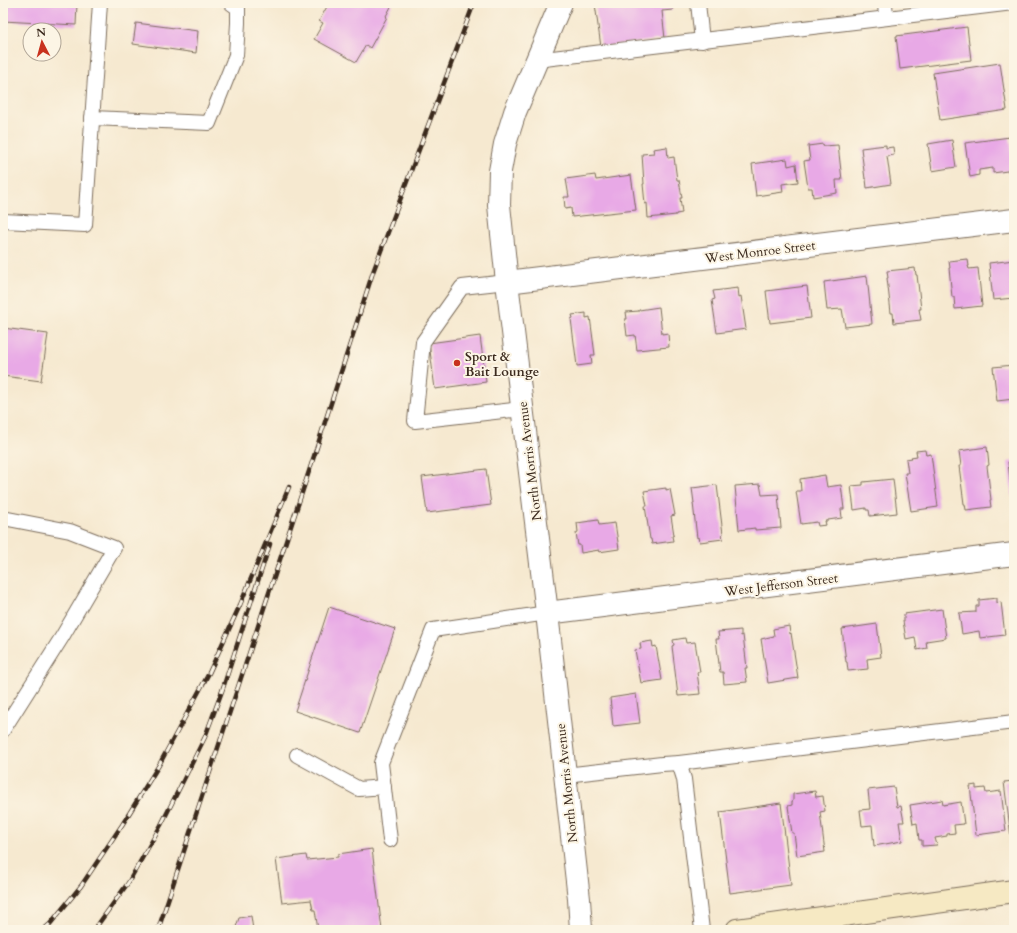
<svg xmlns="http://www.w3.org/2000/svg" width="1017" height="933" viewBox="0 0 1017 933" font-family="Cardo,serif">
<rect width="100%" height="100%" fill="#fcf5e5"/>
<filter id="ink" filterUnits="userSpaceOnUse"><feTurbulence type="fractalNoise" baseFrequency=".025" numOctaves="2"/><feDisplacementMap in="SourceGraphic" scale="8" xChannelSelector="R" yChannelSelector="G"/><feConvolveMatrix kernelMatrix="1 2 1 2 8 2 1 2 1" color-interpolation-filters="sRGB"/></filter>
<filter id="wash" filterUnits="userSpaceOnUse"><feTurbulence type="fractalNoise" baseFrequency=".012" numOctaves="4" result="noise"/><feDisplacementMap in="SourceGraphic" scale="16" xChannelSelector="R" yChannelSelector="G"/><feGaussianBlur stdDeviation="0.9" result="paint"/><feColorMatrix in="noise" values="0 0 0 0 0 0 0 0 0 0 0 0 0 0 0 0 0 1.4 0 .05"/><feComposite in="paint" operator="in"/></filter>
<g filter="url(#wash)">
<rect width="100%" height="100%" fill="#f6e9d0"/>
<g id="blocks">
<g fill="#e8a9e6">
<polygon points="3,3 77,3 76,25 3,21"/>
<polygon points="329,3 393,3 386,16 387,17 370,48 366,45 356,62 314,39 323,23 319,21"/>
<polygon points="602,3 672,3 673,10 662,11 665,39 601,47 595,4"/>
<polygon points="136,23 198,31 196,53 133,44"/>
<polygon points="967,27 971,60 900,69 896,36"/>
<polygon points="1000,63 1007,110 940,120 933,73"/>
<polygon points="1010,137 1014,170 993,173 993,168 979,170 979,175 970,177 965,143"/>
<polygon points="952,140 956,167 932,171 928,144"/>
<polygon points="823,144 824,146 838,145 842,180 836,180 837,193 813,197 812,188 808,188 804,161 810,160 808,146"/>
<polygon points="886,145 886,148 893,147 894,155 887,156 891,184 867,188 866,179 865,179 861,148"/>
<polygon points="667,147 668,158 674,157 677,180 679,180 682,198 680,198 682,213 676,214 676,215 648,218 647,203 645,204 643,184 644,184 642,154 654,153 653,149"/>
<polygon points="787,159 788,166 796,164 798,182 782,184 783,192 756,196 752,164"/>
<polygon points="595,175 596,180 631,175 636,210 572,217 571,208 565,209 564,197 569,197 566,179"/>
<polygon points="967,259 967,260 968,260 969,266 968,266 969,269 978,268 982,306 955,309 954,297 952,297 949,268 950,268 949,261"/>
<polygon points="1014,260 1014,298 993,300 989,263"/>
<polygon points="915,268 916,275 917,275 921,309 919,309 921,320 894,323 893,313 891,313 887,278 888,278 887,271"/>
<polygon points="867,276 872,324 845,327 842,309 827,310 824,282"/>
<polygon points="807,286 811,318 770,323 766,291"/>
<polygon points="738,288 739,297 741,296 746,329 717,333 712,300 715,299 713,291"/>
<polygon points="659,307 662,334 668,333 669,347 637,350 635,335 627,336 625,319 627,319 626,312 639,311 639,310"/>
<polygon points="586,313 586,318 590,317 595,355 591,355 592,364 577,366 571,319 573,318 572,315"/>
<polygon points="3,328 48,334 41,381 3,376"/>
<polygon points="480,336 486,382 435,389 429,343"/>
<polygon points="1014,365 1014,399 997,401 993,367"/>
<polygon points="987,447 989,465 987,466 991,500 990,500 991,507 966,510 965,504 964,504 959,466 961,466 959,451"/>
<polygon points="925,450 926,455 931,454 938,507 911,511 905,473 908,473 906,459 912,458 911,457 917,456 916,451"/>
<polygon points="1014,461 1014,497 1012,497 1008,462"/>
<polygon points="486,469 491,505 427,513 422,477"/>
<polygon points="825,475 827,487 841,485 844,509 841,509 842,518 828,520 828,521 825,521 826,525 818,526 817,522 801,524 796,491 801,491 800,479"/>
<polygon points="893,479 897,513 870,516 869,510 866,510 866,508 854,510 851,486 863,485 863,482"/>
<polygon points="760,484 762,495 778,494 781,528 755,530 755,528 739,530 735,486"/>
<polygon points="717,485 723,534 722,534 723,539 700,542 699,537 697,538 693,503 694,503 692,488"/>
<polygon points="666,488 666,490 670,489 675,515 671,516 674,535 672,536 673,541 652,544 651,539 650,539 645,506 647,506 644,491"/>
<polygon points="598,520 599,525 615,523 619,549 599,552 599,550 581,553 580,545 578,545 576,533 578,532 577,523"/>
<polygon points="997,598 997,603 1001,602 1005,635 980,638 979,631 962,634 959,613 976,612 976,606 979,606 979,600"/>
<polygon points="329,607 395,629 360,733 295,711"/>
<polygon points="942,609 946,638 926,641 927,648 917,650 915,637 906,639 903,621 904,621 904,614"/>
<polygon points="877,624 881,657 867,659 868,669 848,671 847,662 846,662 842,629"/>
<polygon points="789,626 790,634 791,633 798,678 768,683 761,639 774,636 773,629"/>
<polygon points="741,630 741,636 743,635 747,668 745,668 747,682 724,684 723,672 720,672 716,639 719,639 718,632"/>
<polygon points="685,638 686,643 695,642 700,672 697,672 700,694 678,696 672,646 674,645 673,640"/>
<polygon points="652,641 653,647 656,646 662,680 641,683 635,650 641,649 640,643"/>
<polygon points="636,694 640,723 613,726 610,698"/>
<polygon points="1014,781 1014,837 1011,837 1004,782"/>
<polygon points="976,785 976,789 985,788 986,793 1001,791 1006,831 976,835 970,786"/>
<polygon points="894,787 897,807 901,806 904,822 899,822 902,841 874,846 872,825 862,826 860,810 870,809 868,790"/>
<polygon points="815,791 816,797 823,796 825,811 820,812 825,852 797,856 794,833 792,833 788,806 792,805 792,801 793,801 793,794"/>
<polygon points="942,800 943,805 961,802 964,824 954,825 955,833 947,834 947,836 935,838 937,845 922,846 922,840 919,840 917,823 913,824 910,805"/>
<polygon points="781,803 791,885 730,893 720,812"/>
<polygon points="372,849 382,930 318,930 315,910 313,910 311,900 282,903 276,859 306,855 307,860 338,857 338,854"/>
<polygon points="251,916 253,930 235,930 239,918"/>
</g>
</g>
</g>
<g filter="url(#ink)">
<use href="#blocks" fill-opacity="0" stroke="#7c6d5c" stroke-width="1"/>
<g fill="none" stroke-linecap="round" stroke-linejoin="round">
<defs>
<g id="service">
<polyline points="698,3 702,41"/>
<polyline points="885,3 886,18"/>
<polyline points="536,60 1013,3"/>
<polyline points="92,118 209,123 236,55 238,23 238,8 231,3"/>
<polyline points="3,221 85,225 100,3"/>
<polyline points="507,282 462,287 423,342 415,421 522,409"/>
<polyline points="3,518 70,531 114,548 62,637 3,730"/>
<polyline points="297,755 359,789 384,787"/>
<polyline points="679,763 684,779 702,930"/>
<polyline points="565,775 662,764 679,763 1014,722"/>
<polyline points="390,840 381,763 433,630 547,613"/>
</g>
<g id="minor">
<polyline points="507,282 1014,220"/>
<polyline points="547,613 1014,554"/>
</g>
<polyline id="tertiary" points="561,3 515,112 505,144 500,171 499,205 507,282 547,613 579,899 581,930"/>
<polyline id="secondary" points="737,930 1014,891"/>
</defs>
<use href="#service" stroke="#7c6d5c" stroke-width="16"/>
<use href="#minor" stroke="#7c6d5c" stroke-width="24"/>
<use href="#tertiary" stroke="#7c6d5c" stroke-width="24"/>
<use href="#secondary" stroke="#7c6d5c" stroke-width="24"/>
<use href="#service" stroke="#fff" stroke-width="14"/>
<use href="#minor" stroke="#fff" stroke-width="22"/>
<use href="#tertiary" stroke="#fff" stroke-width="22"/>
<use href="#secondary" stroke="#f6e9c3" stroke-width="22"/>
<defs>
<g id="rail">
<polyline points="43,930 50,924 81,886 122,825 159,765 209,673 240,605 289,487"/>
<polyline points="94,930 128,883 161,825 205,737 222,691 270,544"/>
<polyline points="158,930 317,447 373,272 474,3"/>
</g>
</defs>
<use href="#rail" stroke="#3b2a1e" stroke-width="4.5"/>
<use href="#rail" stroke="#fcf5e5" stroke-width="3" stroke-dasharray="9" stroke-linecap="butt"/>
</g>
</g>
<circle fill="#c8321e" stroke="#fcf5e5" stroke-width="1.5" cx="457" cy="363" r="4"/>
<g text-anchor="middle" stroke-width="4" stroke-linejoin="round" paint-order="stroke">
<g font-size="13" fill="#3b2a1e" stroke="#fcf5e5">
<text transform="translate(760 251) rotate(-7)" y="5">West Monroe Street</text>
<text transform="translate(529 461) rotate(-97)" y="5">North Morris Avenue</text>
<text transform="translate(781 584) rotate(-7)" y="5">West Jefferson Street</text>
<text transform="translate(566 783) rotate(-96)" y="5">North Morris Avenue</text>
</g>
<g font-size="13" font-weight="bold" fill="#3b2a1e" stroke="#fcf5e5" text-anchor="start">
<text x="465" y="361">Sport &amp;<tspan x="465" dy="15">Bait Lounge</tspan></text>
</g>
</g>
<rect width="1017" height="933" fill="none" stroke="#fcf5e5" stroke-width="16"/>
<g transform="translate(42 42) rotate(354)"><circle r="19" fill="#fcf5e5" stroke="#afa495"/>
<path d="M0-3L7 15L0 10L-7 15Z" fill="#c8321e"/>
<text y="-6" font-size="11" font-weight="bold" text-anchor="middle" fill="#3b2a1e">N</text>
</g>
</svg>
